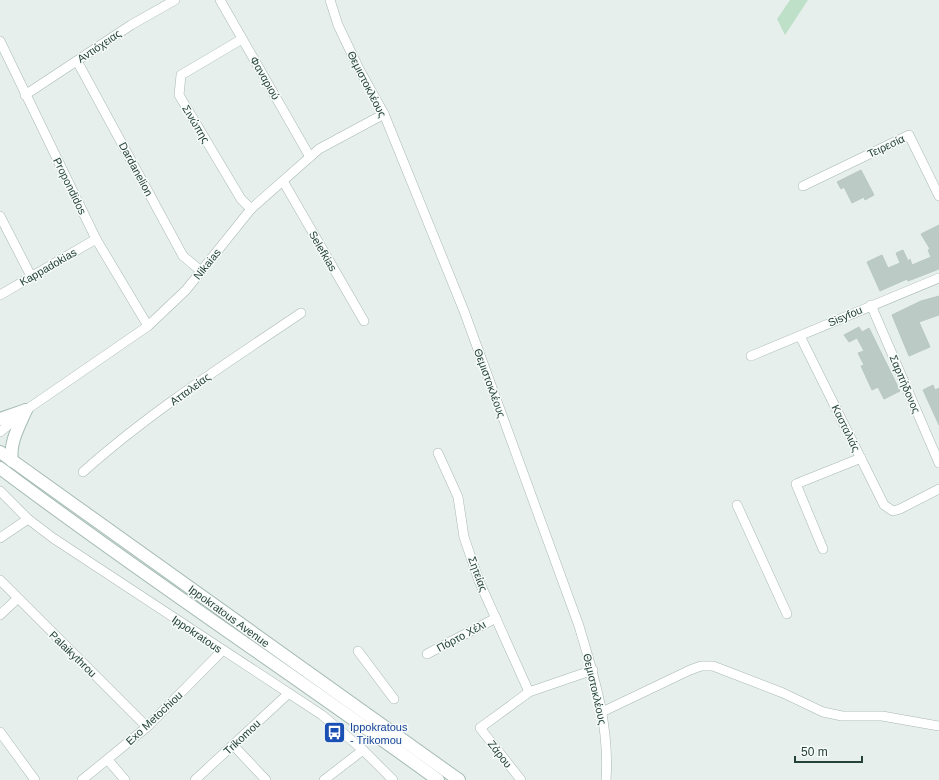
<svg xmlns="http://www.w3.org/2000/svg" width="939" height="780" viewBox="0 0 939 780" font-family="Arial,sans-serif">
<rect width="100%" height="100%" fill="#e6efeb"/>
<polygon fill="#bfe0c8" points="790,0 808,0 785,35 777,19"/>
<g fill="#bbcac4" stroke="#b8c9c2">
<polygon points="861,170 874,195 865,200 864,197 852,203 844,187 841,189 837,182"/>
<polygon points="939,225 939,269 908,281 907,279 880,291 867,262 882,255 888,268 900,263 896,253 903,250 908,261 910,259 912,265 931,257 928,250 930,249 921,234"/>
<polygon points="939,296 939,315 919,322 930,347 909,356 892,315 921,301"/>
<polygon points="859,327 862,332 869,328 900,391 884,399 878,387 872,390 861,366 864,365 858,353 864,351 857,338 849,342 844,335"/>
<polygon points="933,385 935,390 939,388 939,425 923,390"/>
</g>
<g fill="none" stroke-linecap="round" stroke-linejoin="round">
<defs>
<g id="street">
<polyline points="220,0 310,157"/>
<path d="M330 0 338 25 359 69 384 114 464 311 579 626C594 676 610 727 606 780"/>
<polyline points="242,39 181,75 179,95 241,199 251,209"/>
<polyline points="0,41 96,239 148,326"/>
<polyline points="77,61 183,256 201,271"/>
<polyline points="25,95 131,25 175,0"/>
<polyline points="283,181 364,321"/>
<polyline points="803,186 909,135 939,196"/>
<polyline points="0,216 31,276"/>
<polyline points="0,295 96,239"/>
<polyline points="871,305 939,463"/>
<polyline points="800,336 884,505 893,511 900,509 939,489"/>
<polyline points="751,356 939,278"/>
<polyline points="0,432 26,410 148,326 186,290 251,209 319,149 384,114"/>
<polyline points="438,453 458,497 464,537 479,581 529,692"/>
<path d="M83 472C150 412 227 363 301 313"/>
<polyline points="0,491 28,519 53,538 322,715 363,750 393,780"/>
<polyline points="737,505 787,614"/>
<polyline points="0,538 28,519"/>
<polyline points="823,549 796,484 861,458"/>
<polyline points="0,580 147,727"/>
<polyline points="0,615 17,599"/>
<polyline points="358,651 394,699"/>
<polyline points="427,654 496,618"/>
<polyline points="602,712 690,670 701,666 713,666 783,693 823,712 842,716 882,716 939,726"/>
<polyline points="0,732 35,780"/>
<polyline points="233,745 266,780"/>
<polyline points="108,760 125,780"/>
<polyline points="82,780 147,727 222,651"/>
<polyline points="195,780 289,693"/>
<polyline points="324,780 363,750"/>
<polyline points="521,780 480,728 529,692 593,670"/>
</g>
<g id="secondary">
<polyline points="0,419 26,410"/>
<polyline points="0,452 459,780"/>
<path d="M12 461C9 443 19 426 26 410"/>
<path d="M0 468C143 576 293 674 438 780"/>
</g>
</defs>
<use href="#street" stroke="#a8b8b2" stroke-width="10"/>
<use href="#secondary" stroke="#a4bbb3" stroke-width="14"/>
<use href="#street" stroke="#fff" stroke-width="9"/>
<use href="#secondary" stroke="#fff" stroke-width="12"/>
</g>
<defs>
<symbol id="bus-square" viewBox="-11 -11 22 22"><rect x="-9" y="-9" width="18" height="18" rx="4" fill="#1a4fb4" stroke="#f7fbf9"/><path d="M-5-6H5V4H4V6H2V4H-2V6H-4V4H-5ZM-3.5-4V0h7V-4ZM-3.5 1.2v1.5H-2V1.2ZM2 1.2v1.5H3.5V1.2Z" fill="#fff"/></symbol>
</defs>
<g fill-rule="evenodd">
<use href="#bus-square" x="322" y="720" width="25" height="25"/>
</g>
<g text-anchor="middle" stroke-width="3" stroke-linejoin="round" paint-order="stroke">
<g font-size="11" fill="#24423a" stroke="#f7fbf9">
<text transform="translate(99 46) rotate(-34)" y="4">Αντιόχειας</text>
<text transform="translate(265 78) rotate(60)" y="4">Φαναριού</text>
<text transform="translate(367 84) rotate(63)" y="4">Θεμιστοκλέους</text>
<text transform="translate(196 124) rotate(59)" y="4">Σινώπης</text>
<text transform="translate(886 146) rotate(-25)" y="4">Τειρεσία</text>
<text transform="translate(136 169) rotate(62)" y="4">Dardanelion</text>
<text transform="translate(70 186) rotate(64)" y="4">Propondidos</text>
<text transform="translate(323 251) rotate(60)" y="4">Selefkias</text>
<text transform="translate(207 264) rotate(-51)" y="4">Nikaias</text>
<text transform="translate(48 267) rotate(-30)" y="4">Kappadokias</text>
<text transform="translate(845 316) rotate(-23)" y="4">Sisyfou</text>
<text transform="translate(490 383) rotate(70)" y="4">Θεμιστοκλέους</text>
<text transform="translate(905 384) rotate(67)" y="4">Σαρπήδονος</text>
<text transform="translate(190 389) rotate(-36)" y="4">Ατταλείας</text>
<text transform="translate(846 428) rotate(64)" y="4">Κασταλιάς</text>
<text transform="translate(478 574) rotate(70)" y="4">Σητείας</text>
<text transform="translate(229 616) rotate(36)" y="4">Ippokratous Avenue</text>
<text transform="translate(197 634) rotate(34)" y="4">Ippokratous</text>
<text transform="translate(461 636) rotate(-28)" y="4">Πόρτο Χέλι</text>
<text transform="translate(73 654) rotate(44)" y="4">Palaikythrou</text>
<text transform="translate(595 689) rotate(77)" y="4">Θεμιστοκλέους</text>
<text transform="translate(154 718) rotate(-43)" y="4">Exo Metochiou</text>
<text transform="translate(242 737) rotate(-43)" y="4">Trikomou</text>
<text transform="translate(500 754) rotate(52)" y="4">Ζάρου</text>
</g>
<g font-size="11" fill="#164399" stroke="#f7fbf9" text-anchor="start">
<text x="350" y="731">Ippokratous<tspan x="350" dy="13">- Trikomou</tspan></text>
</g>
</g>
<path d="M795 756v6h67v-6" fill="none" stroke="#24423a" stroke-width="2"/>
<text x="801" y="756" font-size="12" fill="#24423a" stroke="#f7fbf9" stroke-width="3" paint-order="stroke">50 m</text>
</svg>
